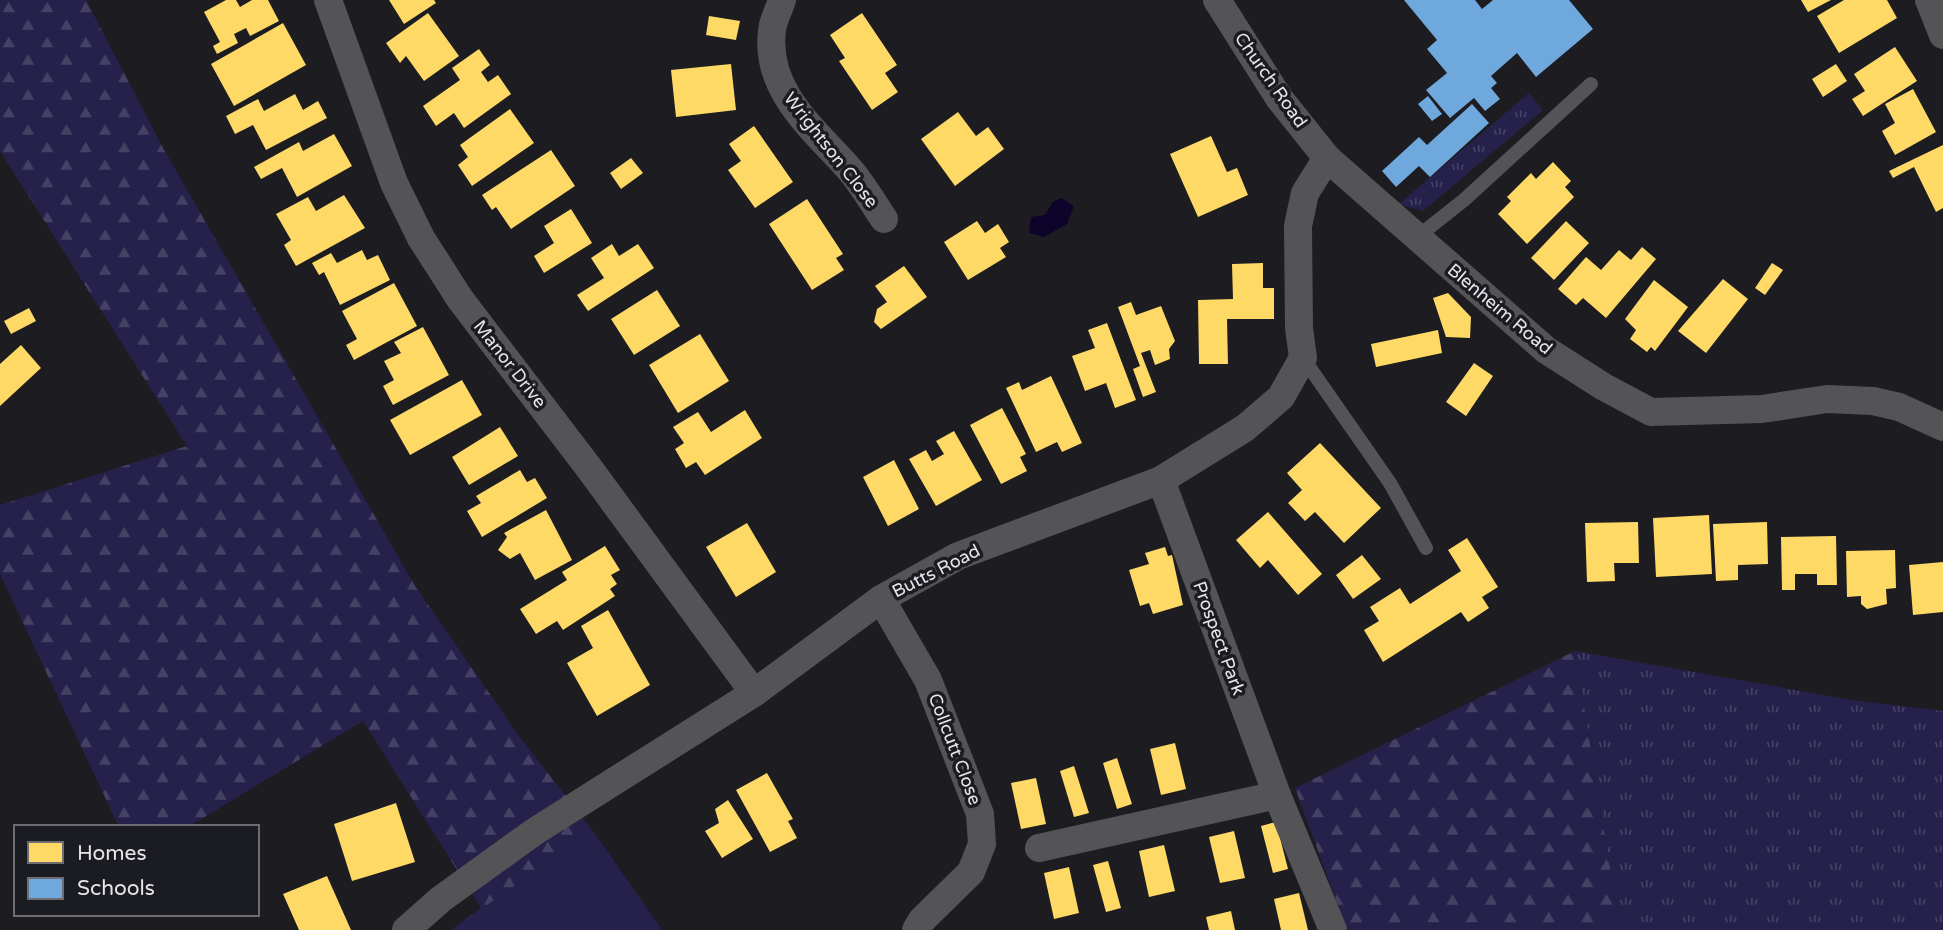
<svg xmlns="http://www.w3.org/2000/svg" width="1943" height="930" viewBox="0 0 1943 930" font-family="'Varela Round',sans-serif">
<defs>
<pattern id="grass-tufts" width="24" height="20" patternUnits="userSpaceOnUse" patternTransform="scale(1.75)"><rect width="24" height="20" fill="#26214b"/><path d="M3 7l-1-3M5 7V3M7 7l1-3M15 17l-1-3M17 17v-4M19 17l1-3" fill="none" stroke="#454165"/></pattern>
<pattern id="forest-firs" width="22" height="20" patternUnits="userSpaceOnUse" patternTransform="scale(1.75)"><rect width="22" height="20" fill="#26214b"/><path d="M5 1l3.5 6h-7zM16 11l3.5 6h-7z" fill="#454165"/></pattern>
</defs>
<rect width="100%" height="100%" fill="#1c1c21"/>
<g fill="url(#grass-tufts)">
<polygon points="1529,93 1543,110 1423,211 1399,204"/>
<polygon points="1575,651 1852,700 1943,711 1943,930 1620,930"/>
</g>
<g fill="url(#forest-firs)">
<polygon points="0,0 86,0 163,148 415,586 519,736 593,831 662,930 451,930 481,908 363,721 188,827 119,827 0,574 0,505 187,446 0,151"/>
<polygon points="1575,651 1620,930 1347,930 1295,788"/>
</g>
<polygon fill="#26214b" points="593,831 662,930 451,930"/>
<polygon fill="#0d032b" points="1061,198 1074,206 1067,224 1044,237 1029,233 1031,217 1045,215 1053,202"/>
<g fill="#ffd966">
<polygon points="226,0 236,0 240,7 252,0 268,0 279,21 250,36 246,28 234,34 238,43 217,54 213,46 220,42 204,12"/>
<polygon points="389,0 434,0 436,3 404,24"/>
<polygon points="1801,0 1831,0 1808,12"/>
<polygon points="1844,0 1887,0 1897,18 1839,53 1817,16"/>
<polygon points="428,13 459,56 424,81 406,56 400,63 386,43"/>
<polygon points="862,13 897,65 885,73 898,92 872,110 839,61 845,58 830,35"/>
<polygon points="709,16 740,21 736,40 706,35"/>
<polygon points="283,23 306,65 234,106 211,64"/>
<polygon points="1895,47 1917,81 1863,116 1852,99 1865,91 1854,74"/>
<polygon points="479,49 490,65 481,72 488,82 498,75 511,94 464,128 454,113 436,126 423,106 460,80 452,68"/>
<polygon points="731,64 736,110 676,117 671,70"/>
<polygon points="1836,64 1847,81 1823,97 1812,79"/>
<polygon points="1913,89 1936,132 1895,155 1882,131 1895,123 1885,104"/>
<polygon points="295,94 303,110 318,101 327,118 266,150 253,125 235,134 226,116 258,99 264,111"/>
<polygon points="510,109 534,143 472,186 458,165 468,157 460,145"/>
<polygon points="958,112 976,136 988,127 1004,149 955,186 921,139"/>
<polygon points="754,126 793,182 755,208 728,170 741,161 729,144"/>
<polygon points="334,134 352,166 297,197 282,168 261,179 254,167 299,142 303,151"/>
<polygon points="1211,136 1227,172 1237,168 1248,195 1198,217 1170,154"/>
<polygon points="1943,145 1943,208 1936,212 1914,167 1893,178 1889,171"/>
<polygon points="551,150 575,186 511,229 496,207 492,210 482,195"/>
<polygon points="631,158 643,173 621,189 610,173"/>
<polygon points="1553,162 1571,181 1565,187 1574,197 1527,244 1498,214 1511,201 1507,197 1531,173 1536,179"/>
<polygon points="344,195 365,228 296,266 284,245 291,240 276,214 308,197 316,211"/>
<polygon points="807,199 843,254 836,258 844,270 812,290 769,224"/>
<polygon points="571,209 592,243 544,273 534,256 554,243 544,226"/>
<polygon points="977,221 985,233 998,224 1009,242 1000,248 1006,257 968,280 944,242"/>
<polygon points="1566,221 1589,243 1554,280 1531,258"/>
<polygon points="612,244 619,256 638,244 654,268 588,311 577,295 604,278 591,258"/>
<polygon points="1642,247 1656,259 1606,318 1583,298 1576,305 1558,289 1586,257 1601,270 1619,250 1631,260"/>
<polygon points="362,250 367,260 378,255 390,280 340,305 324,272 319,275 312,263 331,253 337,263"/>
<polygon points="1263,263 1263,288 1274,288 1274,319 1227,319 1228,364 1199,364 1198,300 1233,299 1232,264"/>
<polygon points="1772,263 1783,270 1765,295 1755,288"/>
<polygon points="904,266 927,297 881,329 874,322 877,309 887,302 875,286"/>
<polygon points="1723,279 1748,299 1706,353 1678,331"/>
<polygon points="1654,280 1688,307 1655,351 1651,347 1647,352 1630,339 1636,330 1625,319"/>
<polygon points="394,283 417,326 354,360 346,345 357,339 342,311"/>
<polygon points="657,290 680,326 634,355 611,319"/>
<polygon points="1448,293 1471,317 1470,338 1446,337 1433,298"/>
<polygon points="1131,302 1136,315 1161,306 1175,341 1169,349 1170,359 1155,365 1150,350 1141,353 1156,392 1143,397 1133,369 1140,366 1118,307"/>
<polygon points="29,308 36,321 11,334 4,321"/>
<polygon points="1107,323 1136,400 1115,408 1106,383 1085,391 1072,356 1095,348 1088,330"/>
<polygon points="423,327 449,375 393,405 383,386 394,380 384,361 401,353 394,342"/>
<polygon points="1438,330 1442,353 1376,367 1371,344"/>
<polygon points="700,334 729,381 678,413 649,365"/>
<polygon points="21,345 41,368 0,406 0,364"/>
<polygon points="1474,363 1493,376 1466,416 1446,402"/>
<polygon points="1051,376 1082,443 1062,452 1057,442 1036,452 1006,388 1019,382 1022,390"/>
<polygon points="462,380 482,415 410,455 390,420"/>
<polygon points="1002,408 1026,454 1020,457 1027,471 1001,484 970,425"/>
<polygon points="745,410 762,438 705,475 696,462 686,468 675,449 684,443 673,427 698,412 711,432"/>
<polygon points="500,427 518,456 469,485 452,457"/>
<polygon points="954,431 982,480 936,506 909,459 926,450 932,461 944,454 936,441"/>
<polygon points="1320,443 1381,508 1344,543 1315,512 1305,521 1288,503 1302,490 1287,473"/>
<polygon points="894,460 919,509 888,526 863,477"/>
<polygon points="520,470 527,482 535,478 547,498 482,537 467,511 481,503 476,496"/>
<polygon points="546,510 572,560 535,580 520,553 510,559 498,550 507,537 504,533"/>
<polygon points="1268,512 1322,574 1298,595 1268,560 1260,568 1236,540"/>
<polygon points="1709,515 1712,574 1656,577 1653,518"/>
<polygon points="1638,522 1639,563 1614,563 1615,581 1587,582 1585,523"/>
<polygon points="1767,522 1768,564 1738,565 1738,580 1716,581 1713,524"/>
<polygon points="747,523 776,572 736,597 706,547"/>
<polygon points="1836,536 1837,585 1817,585 1817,574 1795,574 1795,590 1782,590 1781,537"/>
<polygon points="1467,538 1498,587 1482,597 1489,608 1468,622 1461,612 1383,662 1364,630 1379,621 1370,607 1400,588 1410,604 1461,571 1448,550"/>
<polygon points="605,546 620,570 611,575 617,584 610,589 615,596 563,630 557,621 536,634 520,609 567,580 562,572"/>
<polygon points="1165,547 1168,556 1172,555 1183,605 1153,614 1149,603 1140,606 1129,570 1149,564 1145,553"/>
<polygon points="1895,550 1896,588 1886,589 1887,604 1867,609 1861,604 1861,596 1847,597 1846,551"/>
<polygon points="1362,555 1381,579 1353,599 1336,575"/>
<polygon points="1943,562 1943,612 1913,615 1909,565"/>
<polygon points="608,610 650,685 597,716 567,663 593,648 581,626"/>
<polygon points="1175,743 1186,789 1161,795 1150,749"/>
<polygon points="1117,758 1132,804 1117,809 1103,763"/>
<polygon points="1074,766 1089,813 1074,817 1060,771"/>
<polygon points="767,773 793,819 788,821 797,838 770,852 736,790"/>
<polygon points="1036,778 1046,824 1021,829 1011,783"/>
<polygon points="728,800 753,839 722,858 705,831 719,823 715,809"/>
<polygon points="396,803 415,862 352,881 334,824"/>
<polygon points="1276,822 1288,869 1273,873 1261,826"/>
<polygon points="1234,831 1245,878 1220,883 1209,837"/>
<polygon points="1164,845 1175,891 1149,897 1139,851"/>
<polygon points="1108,861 1121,908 1106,912 1093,865"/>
<polygon points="1069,867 1079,913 1054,919 1044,873"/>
<polygon points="327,876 351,930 299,930 283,894"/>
<polygon points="1299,893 1308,930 1281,930 1274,899"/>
<polygon points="1231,911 1235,930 1209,930 1206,917"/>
</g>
<g fill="#6fa8dc">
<polygon points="1404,0 1475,0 1482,9 1493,0 1569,0 1593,29 1536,77 1517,53 1491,76 1497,83 1491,88 1500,99 1485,111 1474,98 1450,118 1426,90 1447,73 1427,49 1437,40"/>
<polygon points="1428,96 1442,114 1432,121 1418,104"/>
<polygon points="1472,104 1489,123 1430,177 1419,166 1396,187 1382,171 1419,137 1427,145"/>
</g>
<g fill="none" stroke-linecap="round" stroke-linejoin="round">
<g stroke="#545456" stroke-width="14">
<polyline points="1416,238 1464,200 1591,84"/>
<polyline points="1303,358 1390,483 1426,548"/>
</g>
<g stroke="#545456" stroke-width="28">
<polyline points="328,0 394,183 421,238 460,299 589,468 754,693"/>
<path d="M782 0C779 10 773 20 772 30 764 91 815 130 850 170 863 185 873 203 884 219"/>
<polyline points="1217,0 1279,98 1327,158 1546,350 1604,387 1651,412 1762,409 1827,399 1873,401 1899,407 1943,427"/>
<polyline points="1929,0 1943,35"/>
<polyline points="1161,480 1277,795 1333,930"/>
<polyline points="881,599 928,680 980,814 982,844 971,872 922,920 916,930"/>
<polyline points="1039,848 1277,795"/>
<polyline points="406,930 441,899 534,832 754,693 881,599 958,556 1161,480 1245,428 1281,397 1303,358 1299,328 1298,226 1305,193 1327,158"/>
</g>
</g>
<g text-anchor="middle" stroke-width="7" stroke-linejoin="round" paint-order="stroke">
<g font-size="18" fill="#e5e5ea" stroke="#1b1b22">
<text transform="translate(1271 80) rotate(55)" y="6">Church Road</text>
<text transform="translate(831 150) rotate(52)" y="6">Wrightson Close</text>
<text transform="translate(1500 309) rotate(40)" y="6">Blenheim Road</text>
<text transform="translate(510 364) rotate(52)" y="6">Manor Drive</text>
<text transform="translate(936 571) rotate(-27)" y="6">Butts Road</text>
<text transform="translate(1219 638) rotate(70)" y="6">Prospect Park</text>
<text transform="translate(955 749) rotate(69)" y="6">Collcutt Close</text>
</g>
</g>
<rect x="14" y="825" width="245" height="91" fill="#1b1b22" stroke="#6c6c72" stroke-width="2"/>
<rect x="28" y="842" width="35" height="21" fill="#ffd966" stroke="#6c6c72" stroke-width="2"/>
<text x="77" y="860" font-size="21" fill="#e5e5ea">Homes</text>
<rect x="28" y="878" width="35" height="21" fill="#6fa8dc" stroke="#6c6c72" stroke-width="2"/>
<text x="77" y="895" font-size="21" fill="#e5e5ea">Schools</text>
</svg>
